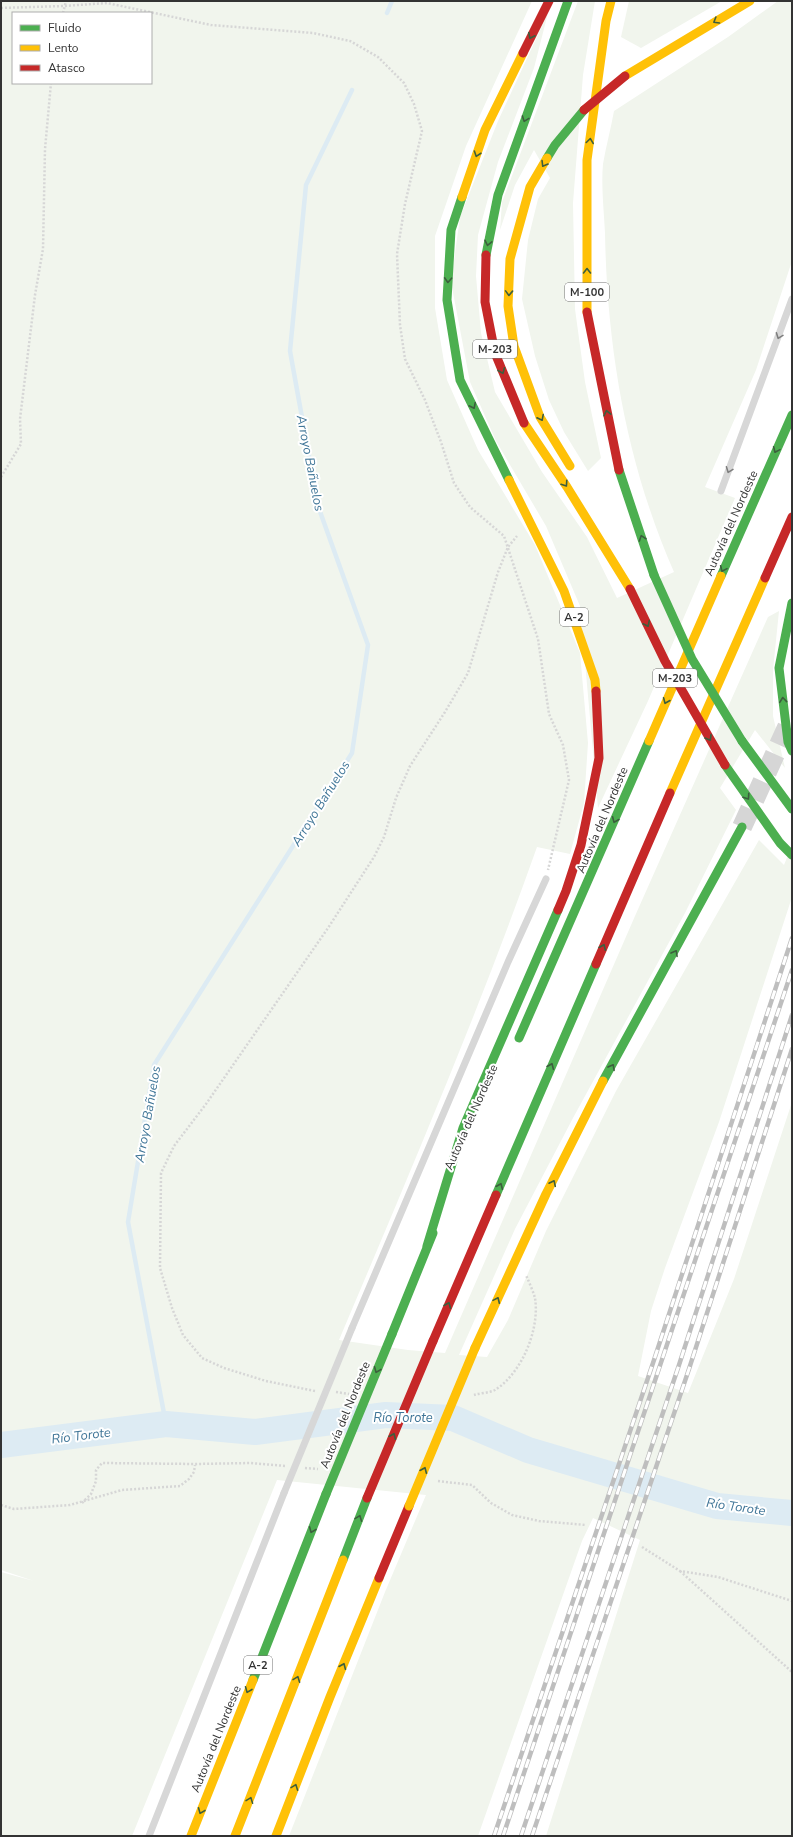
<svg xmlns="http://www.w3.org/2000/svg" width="793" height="1837" viewBox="0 0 793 1837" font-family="'Nunito Sans',sans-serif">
<rect width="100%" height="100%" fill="#fff"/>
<g fill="#f1f5ed" fill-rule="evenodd">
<path d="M1 1H532L466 146 435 236V308L447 380 478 450 535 545 580 653 588 743 584 803 570 854 537 847C478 1014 408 1177 339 1340L408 1350 445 1353 635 916 768 617 779 611 773 670V716L785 768 755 730 720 788 736 810 685 913 573 1118 515 1229 459 1355 487 1357 508 1320 546 1231 616 1091 759 840 784 865 792 845V897L719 1122 665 1268 651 1311 638 1376 688 1393 734 1279 792 1102V1836H546L640 1540 593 1518 582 1541 478 1836H289L385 1592 426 1495 277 1480 132 1836H1V1572L34 1581 1 1570ZM13 13H151V83H13Z"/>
<polygon points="578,1 595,1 583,75 573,203 575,309 585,382 601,458 588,471 564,432 549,400 535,356 522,299 528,240 538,199 550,178 534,150 515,185 500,230 502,202"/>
<polygon points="629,1 722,1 641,48 621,37"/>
<path d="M778 1H792V261L756 370 705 487 735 498 648 701 598 808 580 606 546 526 496 441 470 382 451 282 460 217 498 121 548 13 534 68 498 162 478 235 476 276 481 333 495 392 542 472 587 537 617 598 674 572C627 465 607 350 605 233 604 212 601 185 603 164 606 146 611 128 614 111L728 37Z"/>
</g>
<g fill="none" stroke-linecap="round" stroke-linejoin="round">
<g stroke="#ddebf3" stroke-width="4.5">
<polyline points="387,13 392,1"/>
<polyline points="166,1424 128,1222 154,1065 352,753 368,645 318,506 290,351 306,185 352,90"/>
</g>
<polyline stroke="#ddebf3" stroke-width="26" points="1,1445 166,1424 255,1432 386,1415 453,1418 528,1450 717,1506 792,1513"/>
<polyline stroke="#d6d6d6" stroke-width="20" stroke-dasharray="20 10" stroke-linecap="butt" points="742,827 789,723"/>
<g stroke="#d6d6d6" stroke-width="2.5" stroke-dasharray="2 2" stroke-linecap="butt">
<polyline points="1,8 64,6 107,3 211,25 313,33 350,41 378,57 404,83 414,104 422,131 405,204 397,254 400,325 405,359 425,400 441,442 454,483 470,507 504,536 538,639 549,714 563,745 569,780 548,870"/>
<polyline points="63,13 66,1"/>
<polyline points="1,477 21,444 20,419 35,295 43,249 45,149 51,83"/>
<polyline points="315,1391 266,1381 224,1368 202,1358 183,1335 172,1308 160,1268 161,1173 174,1146 206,1104 328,928 374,857 384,837 396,798 410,766 445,712 468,673 498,572 508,547 517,536"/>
<polyline points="336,1392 349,1394"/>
<path d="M474 1395C480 1393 489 1393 495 1390 522 1373 540 1329 535 1298 533 1291 529 1282 526 1275"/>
<polyline points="305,1468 318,1469"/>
<polyline points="438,1481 472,1485 491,1503 512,1515 539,1521 586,1525"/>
<polyline points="82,1503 91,1494 96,1481 96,1470 102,1463 195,1464 250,1463 286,1466"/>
<polyline points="1,1505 14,1509 70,1505 122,1490 180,1486 189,1479 194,1472 195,1465"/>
<polyline points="642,1547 680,1571 718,1577 792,1601"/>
<polyline points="680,1571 792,1672"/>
</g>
<g stroke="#d7d7d7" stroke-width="7">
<polyline points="721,491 792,299"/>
<polyline points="352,1328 508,962 546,879"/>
<polyline points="149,1836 284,1493"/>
</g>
<g stroke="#4caf50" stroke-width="9">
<polyline points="547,158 555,145 584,110"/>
<polyline points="462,197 451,230 447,300 460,380 509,480"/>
<polyline points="486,255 498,195 568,1"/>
<polyline points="619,470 654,575"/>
<polyline points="721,576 792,415"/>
<polyline points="792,603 779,668 788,742 792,751"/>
<polyline points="742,741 792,809"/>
<polyline points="725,765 780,843 792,855"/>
<polyline points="519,1038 649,741"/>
<polyline points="603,1081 742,827"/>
<polyline points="496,1195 596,964"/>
<polyline points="427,1246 463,1128 558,910"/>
<polyline points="392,1334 433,1233"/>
<polyline points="343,1560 367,1498"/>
<polyline points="253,1680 326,1494"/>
</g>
<g stroke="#ffc107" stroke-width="9">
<polyline points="625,76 750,1"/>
<polyline points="547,158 530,187 510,259 508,306 514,346 540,417 570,466"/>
<polyline points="462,197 485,130 523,53"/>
<polyline points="587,312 587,160 606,21 611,1"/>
<polyline points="524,423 567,487 630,589"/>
<polyline points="509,480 564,591 595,680 596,691"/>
<polyline points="649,741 721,576"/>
<polyline points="670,793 765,578"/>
<polyline points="475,1348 546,1194 603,1081"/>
<polyline points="191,1836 253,1680"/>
<polyline points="235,1836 343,1560"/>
<polyline points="276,1836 330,1697 379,1578"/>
</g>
<g stroke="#c62828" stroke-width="9">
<polyline points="523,53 549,1"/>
<polyline points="486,255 485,302 495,353 524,423"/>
<polyline points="587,312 619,470"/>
<polyline points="765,578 792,517"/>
<polyline points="558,910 566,891 581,845 599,758 596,691"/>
<polyline points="596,964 670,793"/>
<polyline points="433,1341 496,1195"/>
<polyline points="379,1578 409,1506"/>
</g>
<defs>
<g id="rail">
<polyline points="494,1836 654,1360 792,938"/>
<polyline points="503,1836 792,970"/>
<polyline points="521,1836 679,1365 792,1015"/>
<polyline points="532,1836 689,1369 792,1049"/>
</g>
</defs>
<use href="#rail" stroke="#bebebe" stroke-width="4.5"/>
<use href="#rail" stroke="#fff" stroke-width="3" stroke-dasharray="9" stroke-linecap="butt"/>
<polyline stroke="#d7d7d7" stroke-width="7" points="284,1493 352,1328"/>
<g stroke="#4caf50" stroke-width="9">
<polyline points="654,575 692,659 742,741"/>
<polyline points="326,1494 392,1334"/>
</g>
<polyline stroke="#ffc107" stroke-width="9" points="409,1506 475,1348"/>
<g stroke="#c62828" stroke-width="9">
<polyline points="584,110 625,76"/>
<polyline points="630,589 665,661 725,765"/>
<polyline points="367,1498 433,1341"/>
</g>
</g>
<defs><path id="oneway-chevron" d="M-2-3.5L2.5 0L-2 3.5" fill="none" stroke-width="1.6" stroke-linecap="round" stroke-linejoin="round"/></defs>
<g stroke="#3c5e3d">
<use href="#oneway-chevron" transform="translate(716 21) rotate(149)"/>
<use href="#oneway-chevron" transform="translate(531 36) rotate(116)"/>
<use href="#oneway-chevron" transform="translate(525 119) rotate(110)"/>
<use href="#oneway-chevron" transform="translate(590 141) rotate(-82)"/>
<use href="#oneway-chevron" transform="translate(477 154) rotate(109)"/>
<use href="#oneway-chevron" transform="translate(544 164) rotate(121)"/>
<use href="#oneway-chevron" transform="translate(488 243) rotate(102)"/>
<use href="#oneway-chevron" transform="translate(587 271) rotate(-90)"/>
<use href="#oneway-chevron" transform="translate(448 280) rotate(93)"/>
<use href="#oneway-chevron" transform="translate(509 293) rotate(92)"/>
<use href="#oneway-chevron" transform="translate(502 371) rotate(68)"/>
<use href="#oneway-chevron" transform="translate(473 406) rotate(64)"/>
<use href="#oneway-chevron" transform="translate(607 413) rotate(-102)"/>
<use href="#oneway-chevron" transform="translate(541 418) rotate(63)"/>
<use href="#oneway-chevron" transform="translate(776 450) rotate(114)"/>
<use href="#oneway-chevron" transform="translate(565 484) rotate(56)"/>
<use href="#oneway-chevron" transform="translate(642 538) rotate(-109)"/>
<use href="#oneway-chevron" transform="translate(723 569) rotate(114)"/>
<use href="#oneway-chevron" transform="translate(647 624) rotate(64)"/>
<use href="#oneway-chevron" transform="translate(783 700) rotate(-96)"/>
<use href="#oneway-chevron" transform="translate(666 701) rotate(113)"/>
<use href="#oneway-chevron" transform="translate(709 738) rotate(60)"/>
<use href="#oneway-chevron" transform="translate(747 797) rotate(56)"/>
<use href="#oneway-chevron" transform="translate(615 820) rotate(113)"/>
<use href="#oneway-chevron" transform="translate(603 947) rotate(-67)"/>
<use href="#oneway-chevron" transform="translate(675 953) rotate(-61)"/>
<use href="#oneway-chevron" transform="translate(551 1066) rotate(-67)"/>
<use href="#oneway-chevron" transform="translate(612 1067) rotate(-61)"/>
<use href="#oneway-chevron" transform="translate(553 1183) rotate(-64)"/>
<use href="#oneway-chevron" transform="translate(500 1186) rotate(-67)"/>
<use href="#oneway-chevron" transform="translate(497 1300) rotate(-66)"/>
<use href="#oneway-chevron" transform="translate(448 1305) rotate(-67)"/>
<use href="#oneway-chevron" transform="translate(377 1370) rotate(112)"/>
<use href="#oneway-chevron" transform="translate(393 1436) rotate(-67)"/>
<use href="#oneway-chevron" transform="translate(424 1470) rotate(-67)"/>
<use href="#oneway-chevron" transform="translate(359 1518) rotate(-69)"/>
<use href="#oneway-chevron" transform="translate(312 1530) rotate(112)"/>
<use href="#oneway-chevron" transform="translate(343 1666) rotate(-67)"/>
<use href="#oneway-chevron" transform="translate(297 1679) rotate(-69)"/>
<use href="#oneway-chevron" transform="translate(248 1690) rotate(112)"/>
<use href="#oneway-chevron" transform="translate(295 1787) rotate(-69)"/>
<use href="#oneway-chevron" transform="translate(250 1800) rotate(-69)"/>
<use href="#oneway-chevron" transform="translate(201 1811) rotate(112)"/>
</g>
<g stroke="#7d7d7d">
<use href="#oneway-chevron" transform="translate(779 336) rotate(111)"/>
<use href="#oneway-chevron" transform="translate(729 470) rotate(111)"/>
</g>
<g text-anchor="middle" stroke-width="4" stroke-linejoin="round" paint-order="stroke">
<g fill="#fff" stroke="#707070" stroke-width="1">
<rect x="565" y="283" width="44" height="18" rx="3"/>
<rect x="473" y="340" width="44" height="18" rx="3"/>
<rect x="560" y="608" width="28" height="18" rx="3"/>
<rect x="653" y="669" width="44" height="18" rx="3"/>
<rect x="244" y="1656" width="28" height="18" rx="3"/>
</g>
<g font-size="11" font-weight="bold" fill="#333">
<text x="587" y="296">M-100</text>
<text x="495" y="353">M-203</text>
<text x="574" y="621">A-2</text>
<text x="675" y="682">M-203</text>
<text x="258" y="1669">A-2</text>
</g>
<g font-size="12" fill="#333" stroke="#fff">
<text transform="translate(731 523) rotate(-66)" y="4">Autovía del Nordeste</text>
<text transform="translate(602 820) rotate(-67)" y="4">Autovía del Nordeste</text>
<text transform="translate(471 1117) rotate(-66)" y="4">Autovía del Nordeste</text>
<text transform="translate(345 1415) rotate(-68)" y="4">Autovía del Nordeste</text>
<text transform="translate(216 1739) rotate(-68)" y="4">Autovía del Nordeste</text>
</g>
<g font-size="13" font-style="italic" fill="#3f7597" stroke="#fff">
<text transform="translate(311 463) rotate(79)" y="5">Arroyo Bañuelos</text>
<text transform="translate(320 803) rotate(-58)" y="5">Arroyo Bañuelos</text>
<text transform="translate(147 1114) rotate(-80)" y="5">Arroyo Bañuelos</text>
<text x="403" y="1422">Río Torote</text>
<text transform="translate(81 1435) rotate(-7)" y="5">Río Torote</text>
<text transform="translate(736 1506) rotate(8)" y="5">Río Torote</text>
</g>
</g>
<rect width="793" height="1837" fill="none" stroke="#333333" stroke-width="4"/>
<rect x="12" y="12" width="140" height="72" fill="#ffffff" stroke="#adadad"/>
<rect x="20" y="25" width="20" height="6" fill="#4caf50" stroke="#adadad"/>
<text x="48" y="32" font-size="12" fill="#333333">Fluido</text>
<rect x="20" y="45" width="20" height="6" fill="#ffc107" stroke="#adadad"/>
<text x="48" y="52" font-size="12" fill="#333333">Lento</text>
<rect x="20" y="65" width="20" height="6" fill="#c62828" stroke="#adadad"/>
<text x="48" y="72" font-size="12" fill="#333333">Atasco</text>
</svg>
